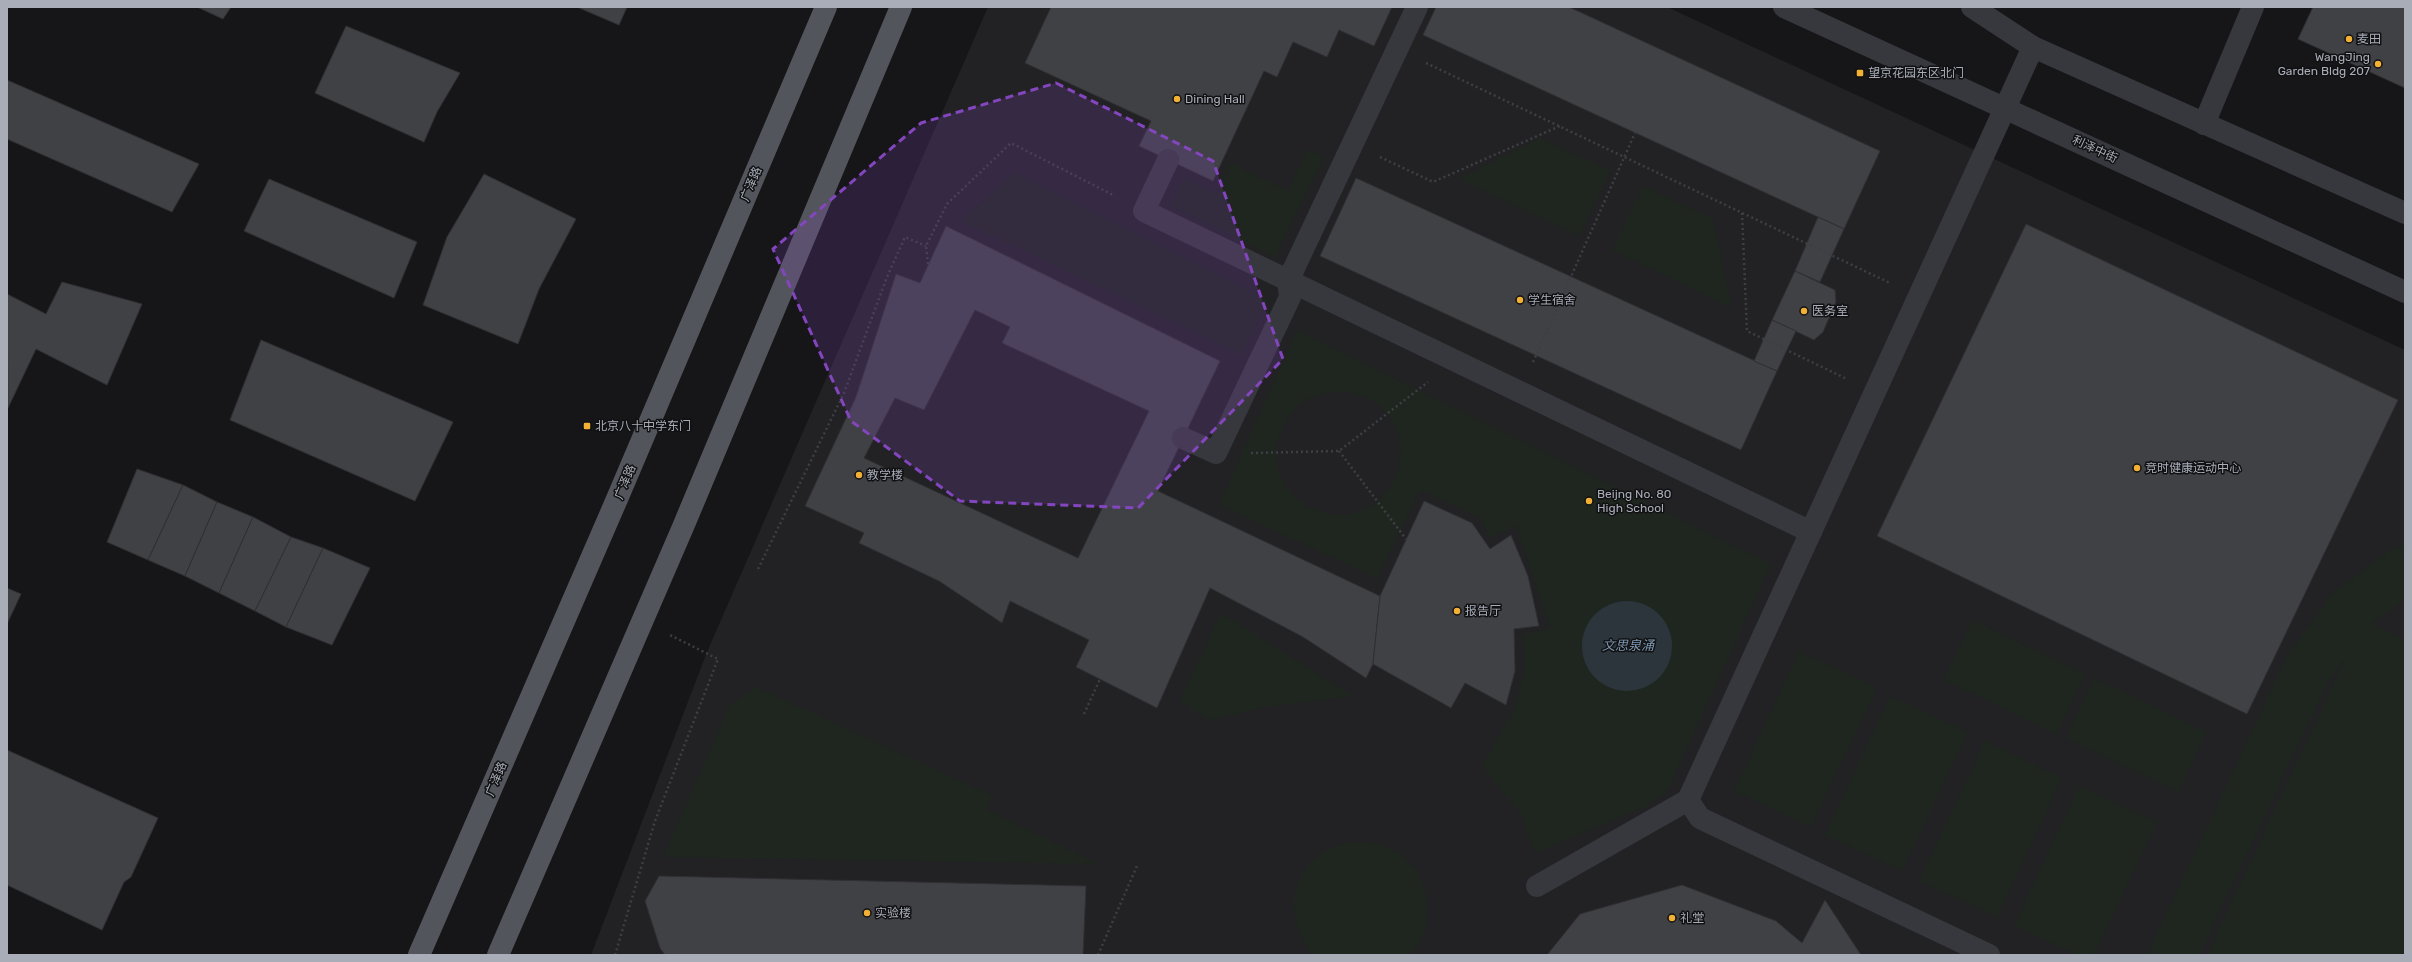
<svg xmlns="http://www.w3.org/2000/svg" width="2412" height="962" viewBox="0 0 2412 962" font-family="Rubik,'Noto Sans SC',sans-serif">
<rect width="100%" height="100%" fill="#161618"/>
<polygon fill="#222225" points="988,7 1667,7 2405,350 2405,955 591,955 707,652"/>
<g fill="#1e261f" fill-rule="evenodd">
<polygon points="1540,138 1610,171 1579,236 1459,179"/>
<polygon points="1308,149 1324,157 1275,257 1170,206 1184,178 1216,194 1231,163 1288,191"/>
<polygon points="1014,172 1268,300 1242,355 961,221"/>
<polygon points="1643,186 1713,219 1732,308 1612,250"/>
<path d="M1297 330 1771 564 1668 789 1647 806 1535 853 1520 813 1482 766 1515 708 1524 673 1523 635 1550 628 1516 525 1490 538 1480 517 1420 490 1377 578 1219 505ZM1347 391C1354 394 1362 395 1368 398 1432 435 1393 532 1321 512 1305 508 1293 497 1284 483 1266 452 1282 409 1314 396 1325 392 1336 392 1347 391ZM1624 601C1647 603 1660 611 1670 632L1583 653C1582 619 1599 618 1624 601Z"/>
<polygon points="2405,545 2405,600 2371,624 2405,640 2405,955 2207,955 2347,655 2329,680 2199,955 2147,955 2287,656 2332,594 2394,548"/>
<polygon points="1221,613 1353,696 1267,707 1210,720 1179,701"/>
<polygon points="1973,620 2085,674 2057,734 1944,680"/>
<polygon points="1799,651 1877,688 1811,827 1734,791"/>
<polygon points="2094,678 2206,732 2178,792 2066,738"/>
<polygon points="756,687 993,796 986,809 1098,864 663,857 730,705"/>
<polygon points="1890,696 1968,732 1902,871 1825,835"/>
<polygon points="1985,741 2062,778 1997,917 1919,881"/>
<polygon points="2079,786 2157,822 2094,955 2077,955 2014,925"/>
<path d="M1350 842C1365 842 1379 842 1392 849 1431 869 1440 925 1410 955H1313C1284 922 1288 871 1329 849 1335 846 1344 844 1350 842Z"/>
</g>
<circle fill="#2c353c" cx="1627" cy="646" r="45"/>
<g fill="#404145" stroke="#303034" fill-rule="evenodd">
<polygon points="197,7 231,7 223,19"/>
<polygon points="577,7 627,7 619,25"/>
<polygon points="1051,7 1392,7 1374,46 1339,30 1327,57 1293,42 1277,77 1264,71 1213,181 1139,146 1151,121 1025,63"/>
<polygon points="1436,7 1569,7 1880,151 1844,229 1423,35"/>
<polygon points="2313,7 2405,7 2405,88 2298,39"/>
<polygon points="346,26 460,73 437,112 424,142 315,93"/>
<polygon points="7,80 199,164 172,212 7,139"/>
<polygon points="484,174 576,219 539,289 518,344 423,305 447,237"/>
<polygon points="1356,178 1777,371 1741,450 1320,256"/>
<polygon points="269,179 417,242 394,298 244,231"/>
<polygon points="1818,217 1844,229 1820,282 1795,271"/>
<polygon points="2026,224 2398,400 2247,714 1877,536"/>
<path d="M946 226 1220 361 1158 491 1380 596 1373 664 1366 678 1303 637 1210 588 1157 708 1076 667 1089 640 1010 601 1002 623 939 581 859 543 864 533 805 506 856 397 896 274 920 283ZM975 310 1010 327 1002 343 1149 411 1078 558 864 458 895 398 924 410Z"/>
<polygon points="1795,271 1835,290 1836,302 1823,332 1814,340 1772,320"/>
<polygon points="62,282 142,304 107,385 36,349 8,408 7,294 46,314"/>
<polygon points="1772,320 1796,331 1777,371 1754,361"/>
<polygon points="261,340 453,422 415,501 230,420"/>
<polygon points="137,469 183,485 148,560 107,542"/>
<polygon points="183,485 217,502 185,576 148,560"/>
<polygon points="1424,501 1472,523 1490,549 1511,535 1528,576 1539,626 1514,629 1515,671 1506,705 1465,683 1451,708 1373,664 1380,596"/>
<polygon points="217,502 253,517 219,593 185,576"/>
<polygon points="253,517 291,537 255,611 219,593"/>
<polygon points="291,537 323,548 286,627 255,611"/>
<polygon points="323,548 370,568 332,645 286,627"/>
<polygon points="7,588 21,594 7,624"/>
<polygon points="7,750 158,818 131,877 124,882 102,930 7,885"/>
<polygon points="659,876 1086,886 1083,955 665,955 660,948 645,901"/>
<polygon points="1682,885 1776,921 1802,943 1825,900 1861,955 1547,955 1580,914"/>
</g>
<g fill="none" stroke-linecap="round" stroke-linejoin="round">
<g stroke="#3d3f44" stroke-width="2.5" stroke-dasharray="2 3" stroke-linecap="butt">
<polyline points="1426,63 1890,283"/>
<polyline points="1380,157 1433,182 1560,126"/>
<polyline points="1742,213 1747,331 1847,379"/>
<polyline points="928,264 926,246 947,204 1011,143 1115,196"/>
<polyline points="1533,362 1635,133"/>
<polyline points="1339,451 1406,539"/>
<polyline points="1251,453 1339,451 1428,382"/>
<polyline points="758,569 844,393 887,277 905,237 926,246"/>
<polyline points="1084,714 1100,679"/>
<polyline points="615,955 655,821 718,659 670,635"/>
<polyline points="1098,955 1137,866"/>
</g>
<g stroke="#37383d" stroke-width="22">
<polyline points="1784,7 2405,292"/>
<polyline points="1972,7 2033,47 2405,213"/>
<polyline points="2204,124 2253,7"/>
<polyline points="1168,160 1144,211 1811,532"/>
<polyline points="1183,438 1216,453 1290,297 1288,281 1417,7"/>
<polyline points="1688,800 1700,818 1989,955"/>
<polyline points="1537,886 1688,800 2033,47"/>
</g>
<g stroke="#53555c" stroke-width="22">
<polyline points="419,955 617,499 826,7"/>
<polyline points="498,955 683,527 901,7"/>
</g>
</g>
<path fill="#8446be" fill-opacity="0.2" stroke="#8446be" stroke-width="3" stroke-dasharray="8 5" stroke-linejoin="round" d="M1056 83 1213 161 1283 359 1138 508 960 501 851 421 773 249 921 123Z"/>
<g fill="#f2b134" stroke="#111113" stroke-width="1.5">
<circle cx="2349" cy="39" r="4"/>
<circle cx="2378" cy="64" r="4"/>
<rect x="1856" y="69" width="8" height="8" rx="2"/>
<circle cx="1177" cy="99" r="4"/>
<circle cx="1520" cy="300" r="4"/>
<circle cx="1804" cy="311" r="4"/>
<rect x="583" y="422" width="8" height="8" rx="2"/>
<circle cx="2137" cy="468" r="4"/>
<circle cx="859" cy="475" r="4"/>
<circle cx="1589" cy="501" r="4"/>
<circle cx="1457" cy="611" r="4"/>
<circle cx="867" cy="913" r="4"/>
<circle cx="1672" cy="918" r="4"/>
</g>
<g text-anchor="middle" stroke-width="3" stroke-linejoin="round" paint-order="stroke">
<g font-size="12" fill="#a8adb8" stroke="#111113" text-anchor="start">
<text x="2357" y="43">麦田</text>
<text x="2370" y="61" text-anchor="end">WangJing<tspan x="2370" dy="14">Garden Bldg 207</tspan></text>
<text x="1868" y="77">望京花园东区北门</text>
<text x="1185" y="103">Dining Hall</text>
<text x="1528" y="304">学生宿舍</text>
<text x="1812" y="315">医务室</text>
<text x="595" y="430">北京八十中学东门</text>
<text x="2145" y="472">竞时健康运动中心</text>
<text x="867" y="479">教学楼</text>
<text x="1597" y="498">Beijng No. 80<tspan x="1597" dy="14">High School</tspan></text>
<text x="1465" y="615">报告厅</text>
<text x="875" y="917">实验楼</text>
<text x="1680" y="922">礼堂</text>
</g>
<g font-size="12" fill="#a8adb8" stroke="#111113">
<text transform="translate(2095 149) rotate(25)" y="4">利泽中街</text>
<text transform="translate(751 184) rotate(-67)" y="4">广泽路</text>
<text transform="translate(625 482) rotate(-67)" y="4">广泽路</text>
<text transform="translate(496 779) rotate(-67)" y="4">广泽路</text>
</g>
<g font-size="13" font-style="italic" fill="#7f9bb3" stroke="#111113">
<text x="1628" y="650">文思泉涌</text>
</g>
</g>
<rect width="2412" height="962" fill="none" stroke="#a8adb8" stroke-width="16"/>
</svg>
